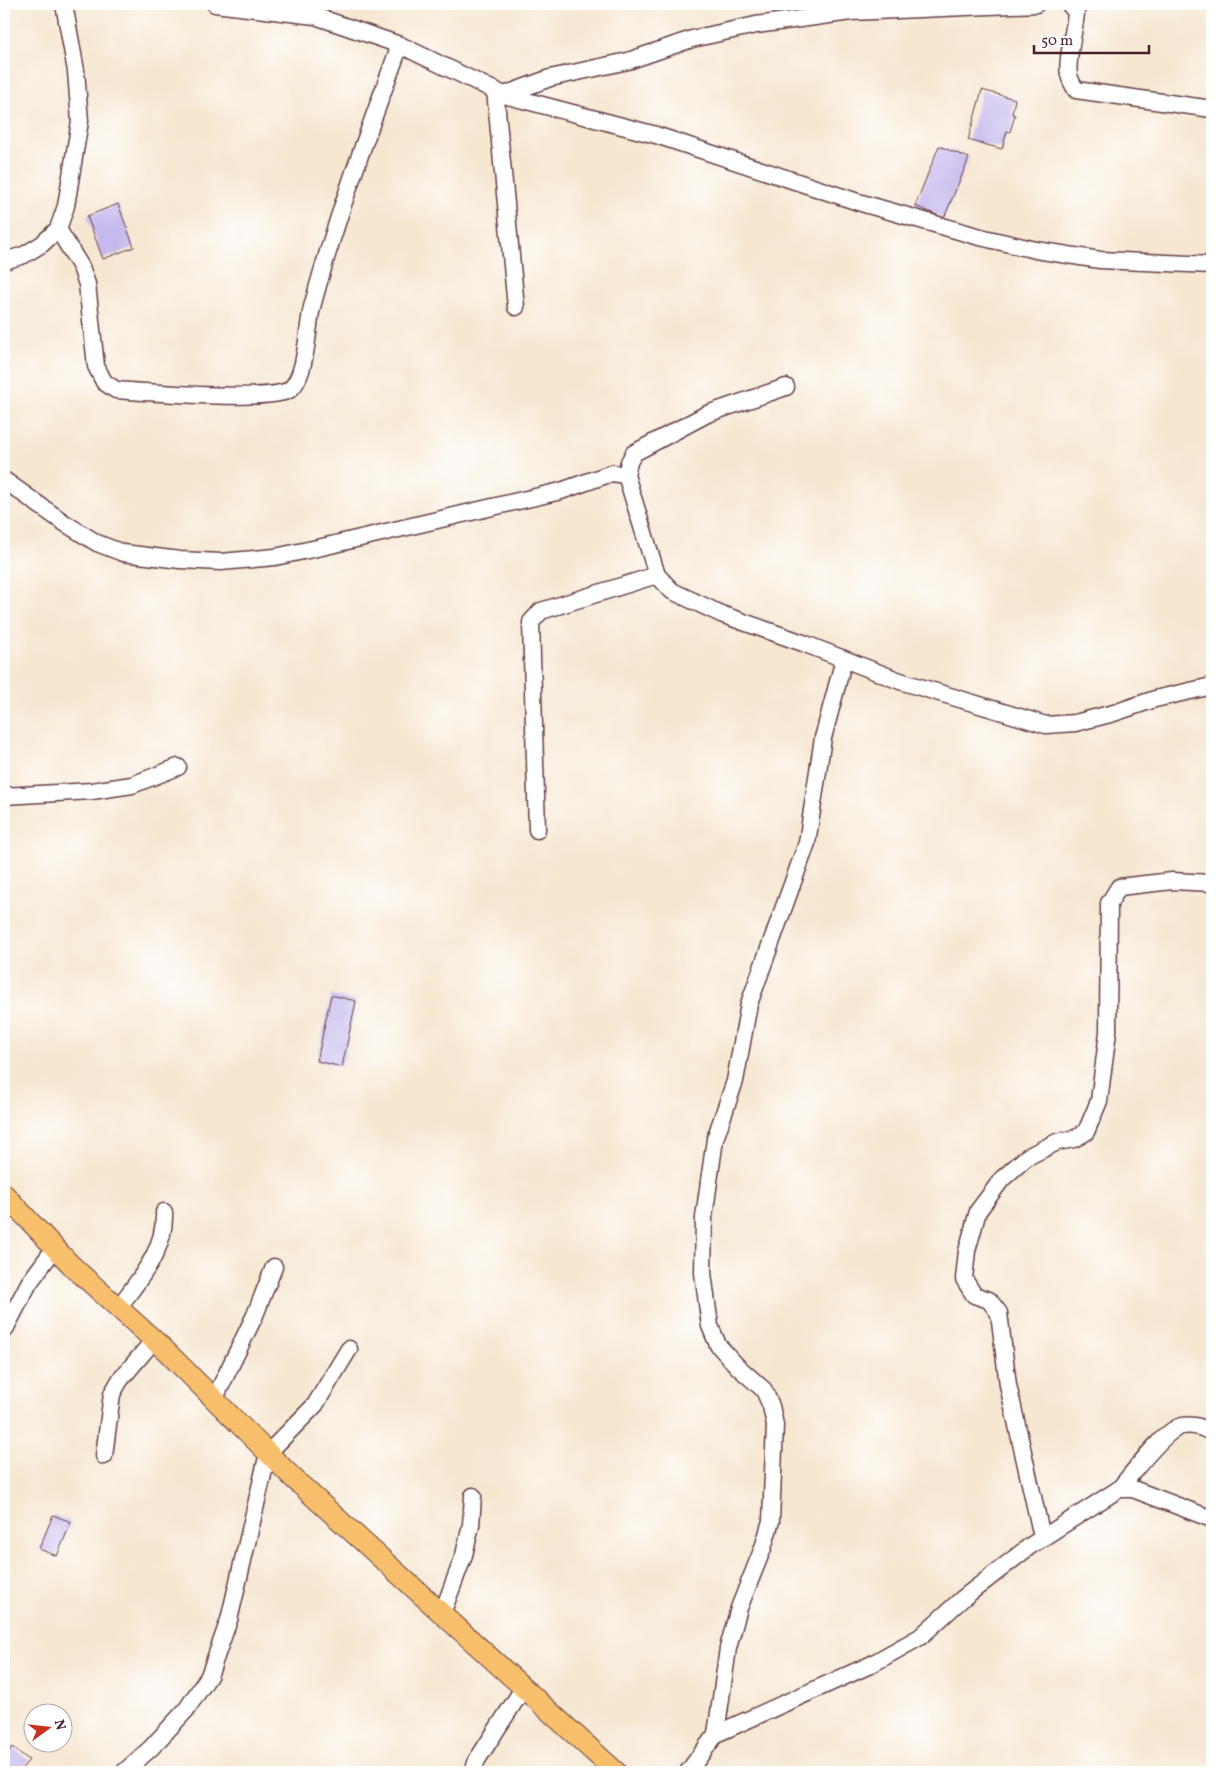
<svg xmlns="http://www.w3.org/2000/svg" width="1216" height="1776" viewBox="0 0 1216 1776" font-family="Vollkorn,serif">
<rect width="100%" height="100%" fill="#fff"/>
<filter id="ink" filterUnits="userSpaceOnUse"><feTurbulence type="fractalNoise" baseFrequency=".02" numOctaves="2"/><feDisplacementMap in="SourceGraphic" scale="10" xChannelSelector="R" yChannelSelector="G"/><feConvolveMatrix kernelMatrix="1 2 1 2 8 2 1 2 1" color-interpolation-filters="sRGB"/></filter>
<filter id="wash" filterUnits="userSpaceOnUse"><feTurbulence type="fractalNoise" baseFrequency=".0096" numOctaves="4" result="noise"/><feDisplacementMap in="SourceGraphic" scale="20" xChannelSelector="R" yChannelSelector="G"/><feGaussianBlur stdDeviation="1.12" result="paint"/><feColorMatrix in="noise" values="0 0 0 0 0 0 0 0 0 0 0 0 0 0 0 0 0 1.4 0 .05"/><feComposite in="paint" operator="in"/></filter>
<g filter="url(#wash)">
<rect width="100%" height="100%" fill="#f6e7d1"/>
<g id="blocks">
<g fill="#c6b9ed">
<polygon points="982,90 1015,99 1012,114 1015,115 1010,132 1007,131 1002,149 968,140"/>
<polygon points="939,146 969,158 944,218 915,206"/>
<polygon points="118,204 134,247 103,259 87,216"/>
<polygon points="331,995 356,1001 342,1067 317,1061"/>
<polygon points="53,1515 71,1522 57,1556 39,1549"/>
<polygon points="12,1747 29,1760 19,1772 4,1772 4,1758"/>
</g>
</g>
</g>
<g filter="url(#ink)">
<use href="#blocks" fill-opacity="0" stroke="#643d44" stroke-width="1"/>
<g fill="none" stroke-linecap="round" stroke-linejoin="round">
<defs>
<g id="minor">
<polyline points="215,4 315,16 400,45 504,95 656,135 858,202 980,237 1036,250 1100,260 1212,265"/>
<path d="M1069 4 1076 12C1075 30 1066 60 1069 75 1070 80 1073 85 1076 90L1212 109"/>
<polyline points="495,90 516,307"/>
<polyline points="504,95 550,78 628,61 692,39 756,25 851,12 1036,4"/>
<path d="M58 229 81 267 87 284 96 366 104 382 116 390C146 392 269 402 289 390 307 378 307 327 312 307 336 218 368 132 400 45"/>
<polyline points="4,261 24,255 42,244 58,229 66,206 80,121 76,71 64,4"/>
<polyline points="786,387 707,414 634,453 629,462 626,475 657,575 672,591 721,614 803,643 900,681 1046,725 1075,723 1114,713 1155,699 1212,686"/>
<polyline points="4,480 63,522 97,543 123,553 180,560 221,562 275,557 322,547 561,491 612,473 626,475"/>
<polyline points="4,796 92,791 132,785 178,767"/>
<polyline points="537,830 531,622 541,611 657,575"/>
<path d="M119 1307C140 1278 166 1250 164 1212"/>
<polyline points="4,1331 29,1283 54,1249"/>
<polyline points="214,1400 255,1315 274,1267"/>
<polyline points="104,1456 112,1394 120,1380 154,1340"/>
<path d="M1119 1489C1132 1474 1165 1429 1182 1426 1194 1424 1203 1427 1212 1433"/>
<polyline points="1042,1537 1008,1385 999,1313 989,1300 974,1295 964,1279 967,1251 978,1211 1002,1179 1027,1157 1057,1142 1074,1139 1086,1132 1099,1101 1108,1032 1109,903 1119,887 1172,881 1212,883"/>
<polyline points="442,1614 464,1555 471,1525 473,1496"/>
<polyline points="716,1734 728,1648 739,1608 763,1548 771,1521 775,1425 771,1406 764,1390 737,1366 718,1345 710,1326 703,1273 704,1217 715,1139 735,1081 749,1004 807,843 823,738 844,659"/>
<polyline points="124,1772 151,1748 186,1710 209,1676 229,1620 268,1453 315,1405 349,1349"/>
<polyline points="473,1772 477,1760 524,1687"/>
<polyline points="688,1772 716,1734 870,1665 920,1637 962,1599 1030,1546 1119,1489 1133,1489 1212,1519"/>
</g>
<polyline id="major" points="4,1194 72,1266 165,1350 293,1478 616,1772"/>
</defs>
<use href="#minor" stroke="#643d44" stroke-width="19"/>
<use href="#major" stroke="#643d44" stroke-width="22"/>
<use href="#minor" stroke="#fff" stroke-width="16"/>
<use href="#major" stroke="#f7bf6c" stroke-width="20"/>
</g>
</g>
<rect width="1216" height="1776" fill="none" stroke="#fff" stroke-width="20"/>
<g transform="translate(48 1728) rotate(75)"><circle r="24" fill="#ffffff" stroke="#b7a5aa"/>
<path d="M0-4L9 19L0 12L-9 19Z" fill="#c8321e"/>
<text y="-8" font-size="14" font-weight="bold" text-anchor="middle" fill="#4a1f2b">N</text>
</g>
<path d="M1034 45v8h115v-8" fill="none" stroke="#4a1f2b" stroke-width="2.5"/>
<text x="1041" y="45" font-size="15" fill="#4a1f2b" stroke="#ffffff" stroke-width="4" paint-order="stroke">50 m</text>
</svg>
